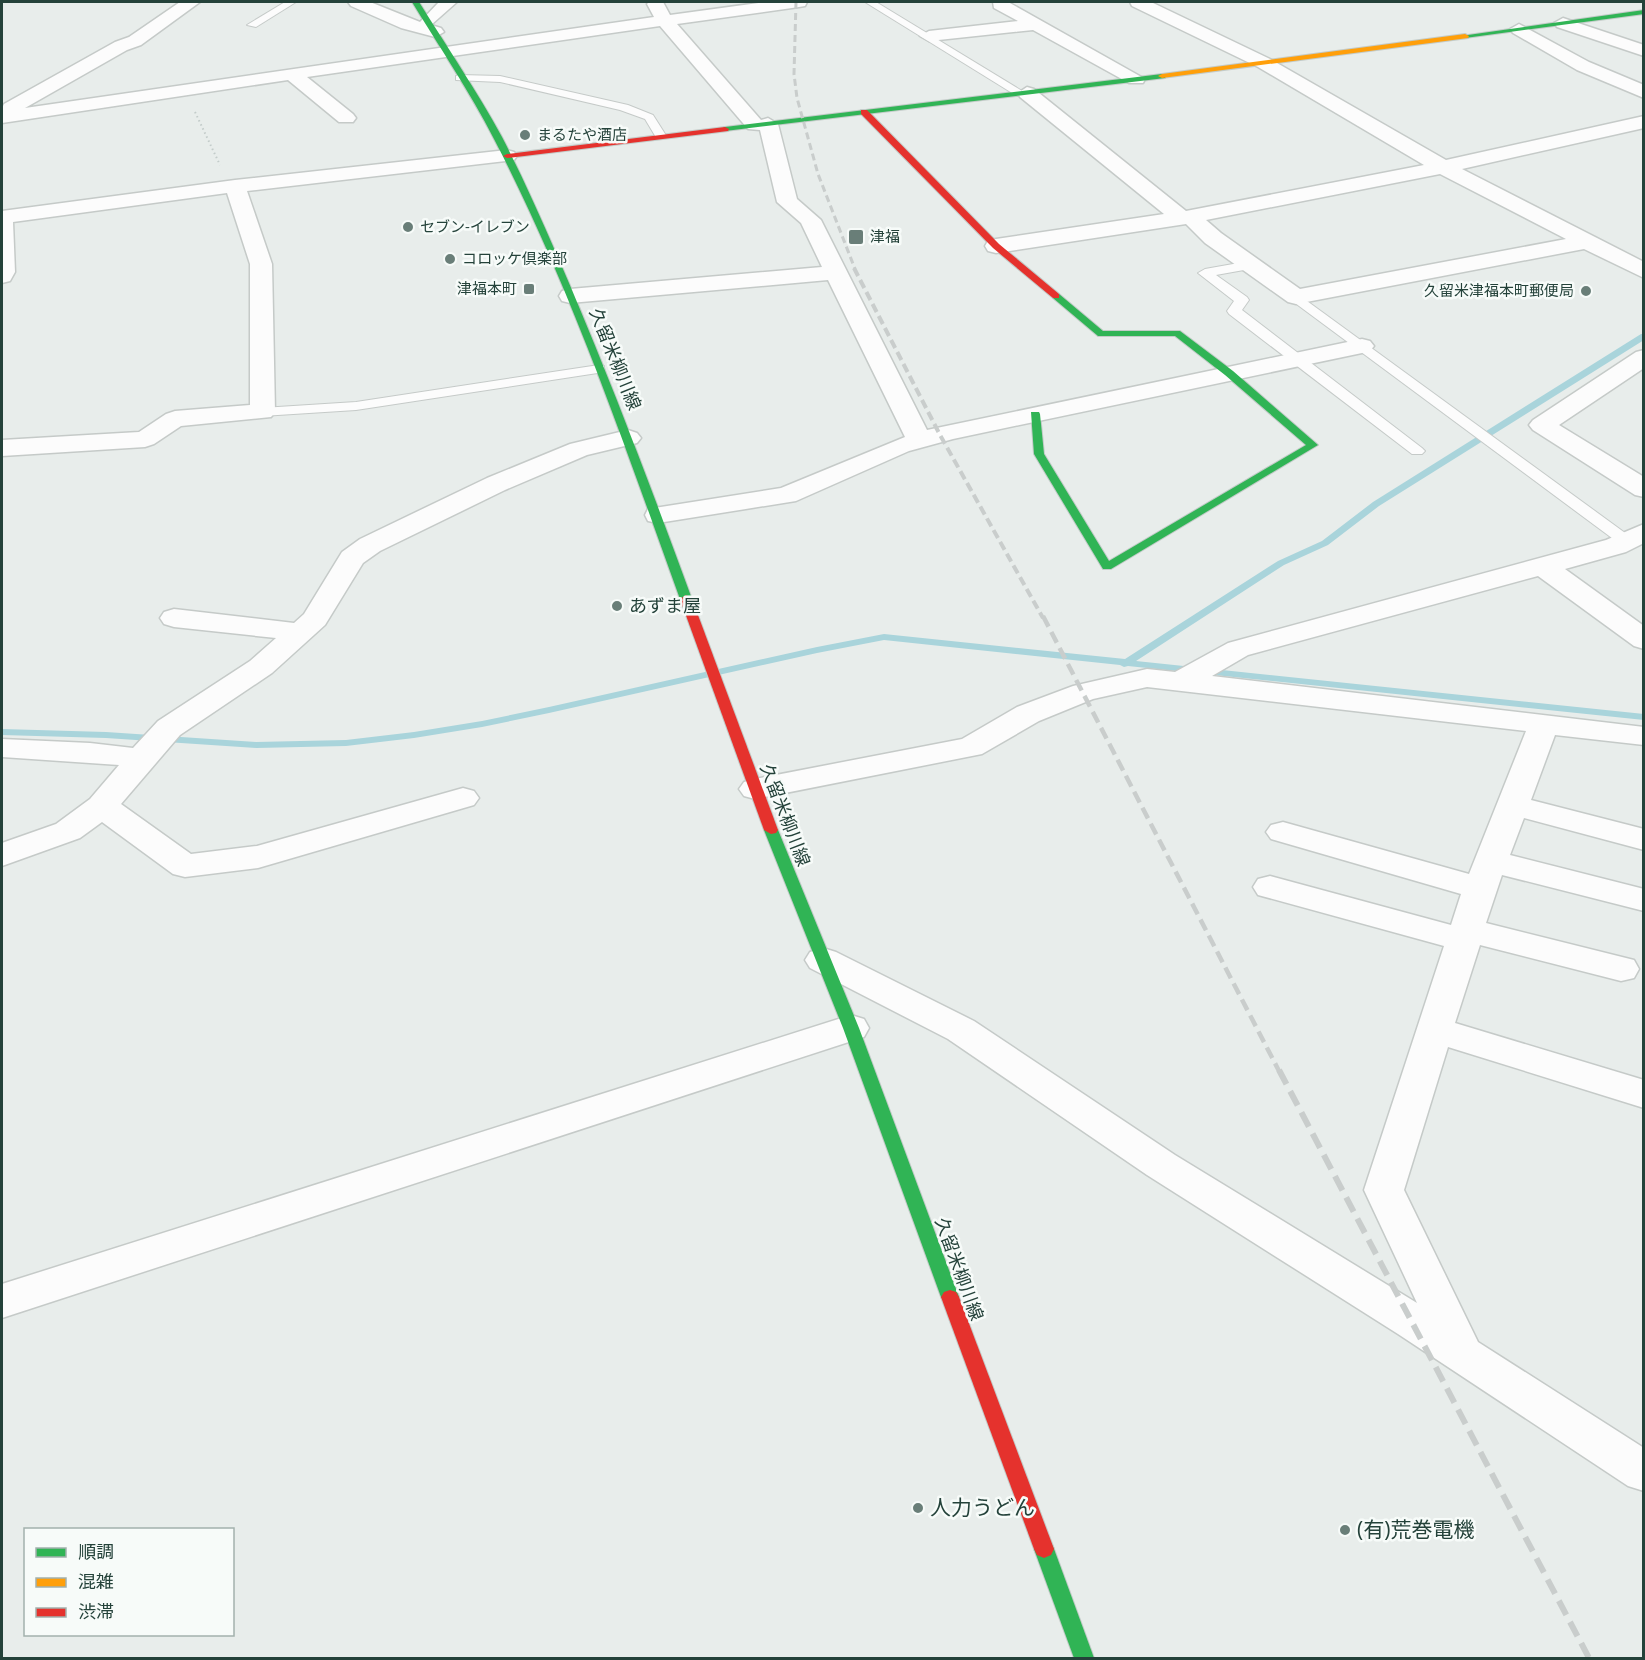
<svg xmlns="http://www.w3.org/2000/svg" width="1645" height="1660" viewBox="0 0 1645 1660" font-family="'Open Sans','Noto Sans JP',sans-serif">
<rect width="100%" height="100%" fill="#e8edeb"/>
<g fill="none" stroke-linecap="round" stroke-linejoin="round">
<polygon fill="#a9d4db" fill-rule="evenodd" points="1641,334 1644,334 1644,340 1379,506 1328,545 1284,565 1136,661 1644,714 1644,720 1128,666 1124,667 1120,665 884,640 817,653 549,713 482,727 414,738 346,746 256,748 106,738 2,735 2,729 106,732 256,742 346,740 414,732 482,721 549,707 817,647 884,634 1125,659 1278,561 1322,541 1373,502"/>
<defs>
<g id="lane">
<polygon points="285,2 296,2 256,27 247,25"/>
<polygon points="865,2 876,2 1027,94 1017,96"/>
<polygon points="460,75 500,76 628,105 653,115 667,137 657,139 645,119 620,110 500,82 456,80 456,76"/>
<polygon points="1250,261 1257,265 1255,268 1216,275 1247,297 1249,300 1242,310 1422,448 1425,451 1422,454 1412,454 1229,314 1227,311 1234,301 1198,273 1205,269"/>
<polygon points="1296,293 1632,538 1634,541 1632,544 1620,544 1291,300 1289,297"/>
<polygon points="599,365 604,366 604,372 356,410 262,416 255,412 262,408 356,402"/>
</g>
<g id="street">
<polygon points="180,2 200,2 141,45 127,50 25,108 654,17 647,4 649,2 663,2 670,15 765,2 807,2 805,6 799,7 677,24 761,120 768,118 778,124 797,199 821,220 927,430 1362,339 1370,341 1374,346 1370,351 1362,353 953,439 909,451 796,501 658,523 648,521 645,515 648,509 781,488 905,437 828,280 570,303 562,301 559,296 562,291 570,289 822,267 801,223 777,202 760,130 748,129 660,26 307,77 353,114 356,118 353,122 339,122 288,80 2,123 2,108 4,104 115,42 129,37"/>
<polygon points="348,2 370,2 420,22 439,2 457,2 431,25 441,28 444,32 435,37 401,28 351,6"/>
<polygon points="993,2 1008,2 1145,79 1143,83 1129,83 1033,30 929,41 920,36 929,31 1018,21 994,8"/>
<path d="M1130 2H1151L1270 59 1446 160 1644 116V128L1462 169 1644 262V278L1584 249 1296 304 1288 302 1205 243 1186 224 996 253 988 251 985 246 988 241 996 239 1164 214 1020 97 1018 93 1027 87 1034 89 1186 211 1424 165 1258 67 1132 6ZM1440 174 1566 239 1300 289 1221 233 1206 220Z"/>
<polygon points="1563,18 1644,45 1644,56 1557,27 1554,23"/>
<polygon points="1519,24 1589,62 1644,85 1644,98 1577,70 1513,33 1510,29"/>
<polygon points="507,150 514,152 517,156 514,160 247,191 272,264 275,412 271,417 181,426 154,444 145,447 2,456 2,440 139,432 166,414 175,411 250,405 250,264 227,193 13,222 15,272 10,281 2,283 2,211 235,180"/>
<polygon points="1644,350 1644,368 1559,425 1644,477 1644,497 1635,495 1533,430 1529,425 1533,420 1636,352"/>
<polygon points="628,430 637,433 641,438 637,443 587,455 505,490 380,551 363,563 325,625 272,673 180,735 121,804 191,854 257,846 463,788 474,791 479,798 474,805 258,868 185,877 173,874 102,822 80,838 2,866 2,843 56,824 90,799 119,765 2,757 2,739 90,743 133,748 158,721 250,661 276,638 174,627 164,624 160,618 164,612 174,609 294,623 304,614 342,552 360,539 487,478 570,444"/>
<polygon points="1644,524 1644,543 1626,552 1565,569 1644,626 1644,649 1634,646 1538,576 1248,655 1212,676 1644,727 1644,745 1555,735 1531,800 1644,829 1644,850 1524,818 1510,855 1644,889 1644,911 1502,875 1486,923 1634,960 1639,969 1634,978 1621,981 1480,945 1455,1023 1644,1080 1644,1108 1448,1047 1404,1190 1478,1342 1644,1448 1644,1491 1628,1486 1398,1334 1147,1175 948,1039 810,968 805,960 810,952 823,948 836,952 974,1021 1175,1155 1417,1303 1364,1190 1444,946 1258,895 1253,887 1258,879 1270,876 1451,925 1461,894 1271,839 1266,832 1271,825 1283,822 1469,874 1526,731 1147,687 1093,699 1039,721 982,754 755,799 744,796 739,789 744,782 755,779 962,739 1017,707 1073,686 1147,669 1175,672 1228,643 1606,540"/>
<polygon points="851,1015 864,1019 869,1028 864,1037 2,1318 2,1284"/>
</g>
<g id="fast">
<path d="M412 2H419C447 47 477 91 502 137 528 187 550 239 572 290 615 392 654 495 692 599L690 601 686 603 680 599C624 444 570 285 494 139 470 92 440 48 412 2Z"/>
<polygon points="1644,10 1644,14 1465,38 1461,36"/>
<polygon points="1162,74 1166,76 1165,78 725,131 721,129 725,127"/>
<polygon points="1053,294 1059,294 1103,331 1180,331 1233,371 1318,445 1111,569 1103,569 1034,454 1031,412 1039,412 1040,414 1044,454 1109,561 1306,445 1225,375 1175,336 1098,336 1053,298"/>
<polygon points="771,826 778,830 859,1028 959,1297 956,1302 950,1304 944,1302 941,1297 843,1028 764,830"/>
<polygon points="1044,1540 1051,1543 1054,1549 1094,1658 1074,1658 1034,1549 1037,1543"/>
</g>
<polygon id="slow" points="1465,34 1469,36 1468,38 1162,78 1158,76 1162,74"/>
<g id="jam">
<polygon points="861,110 867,110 999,244 1059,294 1059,298 1053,298 993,248 861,114"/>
<polygon points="725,127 729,129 728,131 507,158 503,156 507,154"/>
<polygon points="686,595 692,599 778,830 776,833 771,834 764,830 680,599"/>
<polygon points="950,1290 956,1292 959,1297 1054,1549 1051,1555 1044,1558 1037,1555 1034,1549 941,1297 944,1292"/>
</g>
</defs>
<use href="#lane" stroke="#c5cac8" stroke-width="2"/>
<use href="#street" stroke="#c5cac8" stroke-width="3"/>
<use href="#fast" stroke="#c3cbc8" stroke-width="2"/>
<use href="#slow" stroke="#c3cbc8" stroke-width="2"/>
<use href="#jam" stroke="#c3cbc8" stroke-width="2"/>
<polyline stroke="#c3ccca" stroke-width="2" stroke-dasharray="1.5 3" stroke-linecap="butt" points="195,112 220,165"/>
<use href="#lane" fill="#fcfcfc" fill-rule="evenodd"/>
<use href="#street" fill="#fcfcfc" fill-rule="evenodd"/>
<use href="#fast" fill="#30b455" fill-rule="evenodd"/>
<use href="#slow" fill="#ff9f0a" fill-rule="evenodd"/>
<use href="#jam" fill="#e5322d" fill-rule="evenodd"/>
<polyline stroke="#c9cdcc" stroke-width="3" stroke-dasharray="7 4" stroke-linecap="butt" points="796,2 794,74 797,98 818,174 855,269"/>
<polyline stroke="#c9cdcc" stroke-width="4" stroke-dasharray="9 4.5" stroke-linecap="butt" points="854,268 940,435 1043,618"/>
<polyline stroke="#c9cdcc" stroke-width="4.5" stroke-dasharray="12 6" stroke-linecap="butt" points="1043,616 1279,1071"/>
<polyline stroke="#c9cdcc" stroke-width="6" stroke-dasharray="16 8" stroke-linecap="butt" points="1279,1070 1589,1658"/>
</g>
<g fill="#697e78" stroke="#f7fbf9" stroke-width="2">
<circle cx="525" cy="135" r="6"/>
<circle cx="408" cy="227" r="6"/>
<rect x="848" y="229" width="16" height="16" rx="3"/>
<circle cx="450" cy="259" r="6"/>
<rect x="523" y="283" width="12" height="12" rx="3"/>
<circle cx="1586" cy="291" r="6"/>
<circle cx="617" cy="606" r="6"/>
<circle cx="918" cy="1508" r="6"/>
<circle cx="1345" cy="1530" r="6"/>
</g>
<g text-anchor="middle" stroke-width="5" stroke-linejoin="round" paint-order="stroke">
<g font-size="15" fill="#24423a" stroke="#f7fbf9" text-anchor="start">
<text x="537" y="140">まるたや酒店</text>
<text x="420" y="232">セブン-イレブン</text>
<text x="870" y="242">津福</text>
<text x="462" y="264">コロッケ倶楽部</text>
<text x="517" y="294" text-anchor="end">津福本町</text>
<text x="1574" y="296" text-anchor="end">久留米津福本町郵便局</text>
</g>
<g font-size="18" fill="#24423a" stroke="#f7fbf9">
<text transform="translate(615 359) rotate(68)" y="6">久留米柳川線</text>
<text transform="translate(785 815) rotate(69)" y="6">久留米柳川線</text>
<text transform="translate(959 1269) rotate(70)" y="6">久留米柳川線</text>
</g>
<g font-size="18" fill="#24423a" stroke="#f7fbf9" text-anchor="start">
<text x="629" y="612">あずま屋</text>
</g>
<g font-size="21" fill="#24423a" stroke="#f7fbf9" text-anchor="start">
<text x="930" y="1515">人力うどん</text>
<text x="1357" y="1537">(有)荒巻電機</text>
</g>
</g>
<rect width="1645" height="1660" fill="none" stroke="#24423a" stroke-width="6"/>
<rect x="24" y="1528" width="210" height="108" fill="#f7fbf9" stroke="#a3b1ad" stroke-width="1.5"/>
<rect x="36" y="1548" width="30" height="9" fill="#30b455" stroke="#a3b1ad" stroke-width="1.5"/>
<text x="78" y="1558" font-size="18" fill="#24423a">順調</text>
<rect x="36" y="1578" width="30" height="9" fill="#ff9f0a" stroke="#a3b1ad" stroke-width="1.5"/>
<text x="78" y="1588" font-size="18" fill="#24423a">混雑</text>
<rect x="36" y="1608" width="30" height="9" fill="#e5322d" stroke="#a3b1ad" stroke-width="1.5"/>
<text x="78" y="1618" font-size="18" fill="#24423a">渋滞</text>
</svg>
